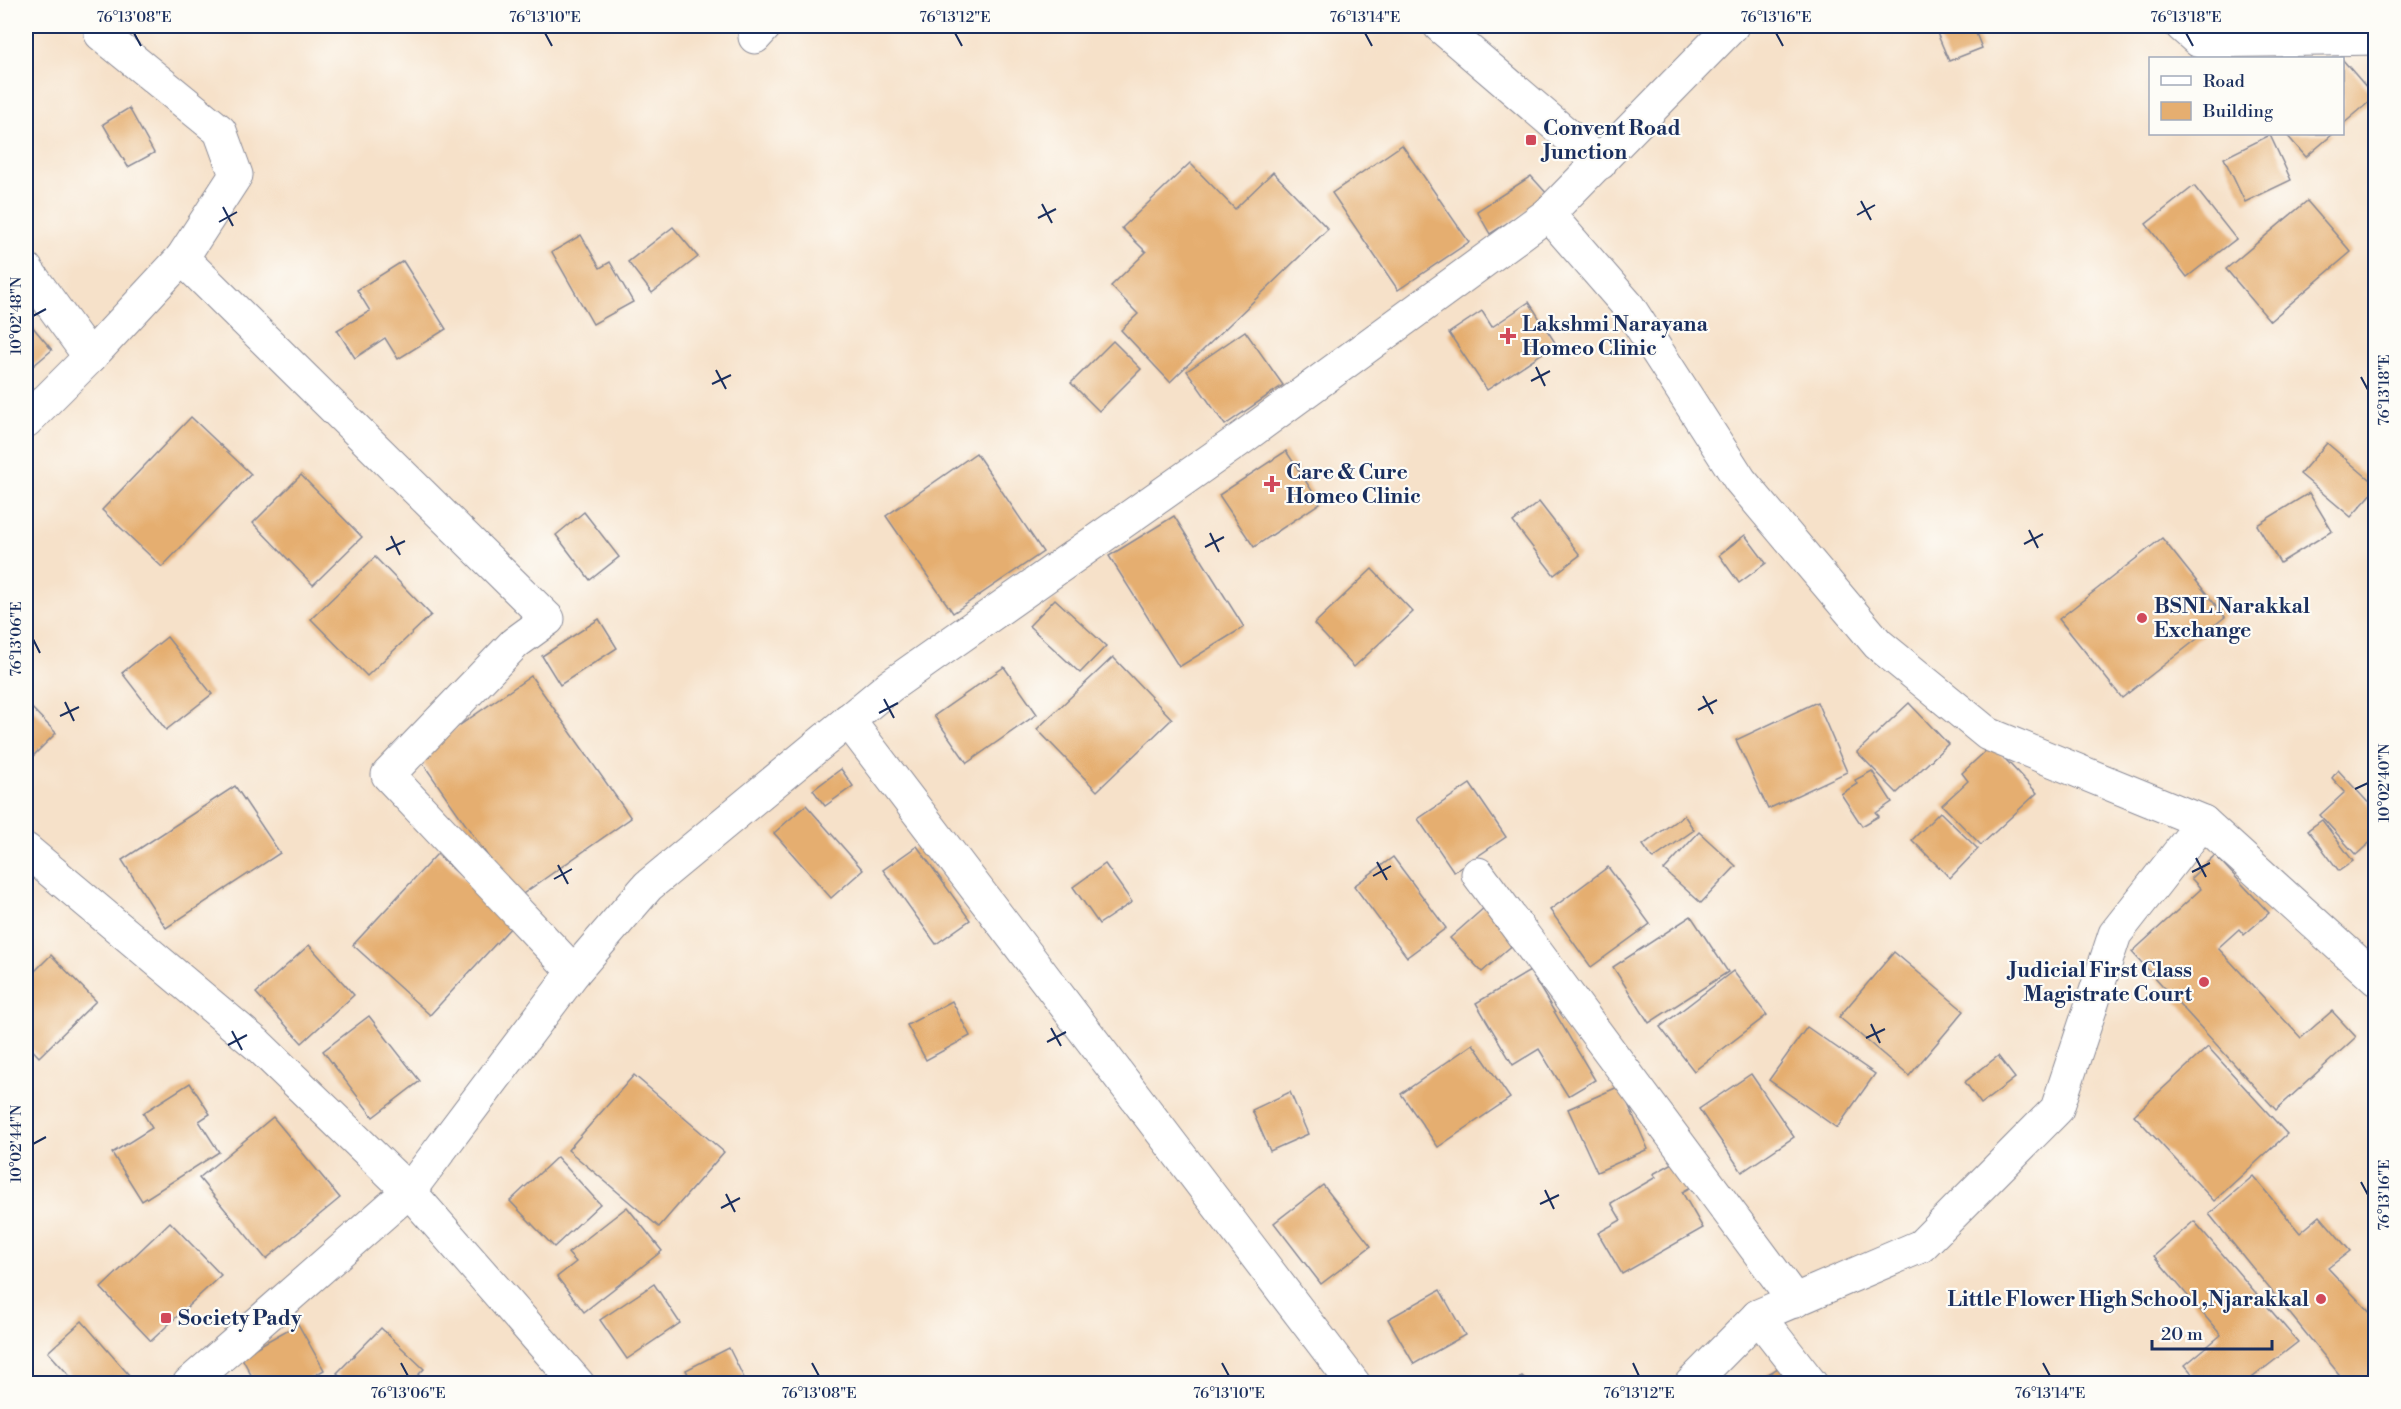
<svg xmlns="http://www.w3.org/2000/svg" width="2401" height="1409" viewBox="0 0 2401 1409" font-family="'Libre Bodoni',serif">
<rect width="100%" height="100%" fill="#fdfcf7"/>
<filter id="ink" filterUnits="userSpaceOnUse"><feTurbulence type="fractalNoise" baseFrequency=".0167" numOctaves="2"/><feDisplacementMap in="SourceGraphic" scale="12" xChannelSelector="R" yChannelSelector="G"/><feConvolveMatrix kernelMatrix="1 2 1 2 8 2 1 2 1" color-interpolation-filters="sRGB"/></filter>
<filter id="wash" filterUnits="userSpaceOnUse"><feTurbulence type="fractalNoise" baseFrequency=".008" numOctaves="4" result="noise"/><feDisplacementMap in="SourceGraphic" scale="24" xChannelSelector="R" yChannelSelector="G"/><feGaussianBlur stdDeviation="1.35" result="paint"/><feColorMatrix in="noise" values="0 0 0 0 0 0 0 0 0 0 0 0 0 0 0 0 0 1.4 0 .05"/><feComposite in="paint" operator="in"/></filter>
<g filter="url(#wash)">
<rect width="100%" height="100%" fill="#f6e1c9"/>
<g id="blocks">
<g fill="#e5ae70">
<polygon points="1934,26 1973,26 1982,48 1949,61"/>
<polygon points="2342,59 2375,97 2342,125"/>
<polygon points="129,108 154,153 128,167 103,124"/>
<polygon points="2286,134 2333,134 2306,157"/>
<polygon points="2270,135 2291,180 2245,202 2224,158"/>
<polygon points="1402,145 1469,242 1398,290 1332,193"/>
<polygon points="1190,163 1235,209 1273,172 1328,229 1170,382 1121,330 1138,314 1111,286 1146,252 1122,228"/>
<polygon points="1531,176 1549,196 1490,234 1477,211"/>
<polygon points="2194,186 2236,239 2187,277 2146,224"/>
<polygon points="2307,201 2351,252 2270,321 2226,269"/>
<polygon points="673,227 698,257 652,293 628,262"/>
<polygon points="581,235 600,268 610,262 633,302 593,324 552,252"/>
<polygon points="403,261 446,329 398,359 385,338 355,358 337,330 370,311 357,290"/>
<polygon points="1529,302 1556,344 1487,390 1449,333 1482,311 1492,327"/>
<polygon points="26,319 52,350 26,372"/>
<polygon points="1245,331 1283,385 1225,425 1187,371"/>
<polygon points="1113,341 1141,369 1099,411 1071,383"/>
<polygon points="191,417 251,474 162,567 102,510"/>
<polygon points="2327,443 2376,485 2376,489 2351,517 2300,474"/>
<polygon points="1286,451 1320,503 1254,547 1219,495"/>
<polygon points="976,453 1043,552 953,613 886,516"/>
<polygon points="301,475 362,537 313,585 253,523"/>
<polygon points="2309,493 2332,531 2280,563 2257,525"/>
<polygon points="1539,502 1580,555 1554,575 1513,522"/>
<polygon points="584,512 619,557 590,580 556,535"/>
<polygon points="1174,516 1244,627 1179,667 1109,556"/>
<polygon points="1745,535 1766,563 1739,583 1719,555"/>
<polygon points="2162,538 2225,617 2122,698 2059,619"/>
<polygon points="375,557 431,615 367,676 311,619"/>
<polygon points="1372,569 1413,612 1354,667 1314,624"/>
<polygon points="1055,599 1106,646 1080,673 1029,626"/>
<polygon points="599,619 617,648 560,685 542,656"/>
<polygon points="167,637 212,694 166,730 122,673"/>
<polygon points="1113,657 1172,719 1097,791 1037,729"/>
<polygon points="1004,667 1037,714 967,763 934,716"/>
<polygon points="531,676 631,818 517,898 417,755"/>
<polygon points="26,702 56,733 26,763"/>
<polygon points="1817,702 1847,772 1768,809 1736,740"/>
<polygon points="1909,703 1948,744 1897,793 1857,752"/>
<polygon points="1992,745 2037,793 1981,845 1942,805 1968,781 1962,773"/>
<polygon points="841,769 853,786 825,806 813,790"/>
<polygon points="2338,770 2376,811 2376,837 2356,855 2320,815 2345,792 2332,778"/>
<polygon points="1872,771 1892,802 1876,813 1879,816 1862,826 1841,794 1857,784 1855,780"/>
<polygon points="1470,784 1506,837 1454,872 1418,819"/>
<polygon points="235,786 280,853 166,928 122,860"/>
<polygon points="806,805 863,870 831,898 774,833"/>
<polygon points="1940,812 1978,849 1950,878 1912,840"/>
<polygon points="1684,815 1694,830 1653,859 1643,845"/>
<polygon points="2322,820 2353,861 2339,871 2308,830"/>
<polygon points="1699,832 1736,866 1701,903 1664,870"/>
<polygon points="917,846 970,920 936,944 883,870"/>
<polygon points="437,854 513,925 430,1015 353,945"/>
<polygon points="2215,855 2269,913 2244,935 2239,929 2218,948 2301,1038 2332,1011 2356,1037 2276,1110 2132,952 2201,889 2191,878"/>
<polygon points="1393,857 1446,928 1407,957 1354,886"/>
<polygon points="1105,864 1132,902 1099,924 1073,887"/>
<polygon points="1608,867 1650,924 1591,967 1550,910"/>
<polygon points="1486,906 1517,941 1482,972 1450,938"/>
<polygon points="1691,916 1728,972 1649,1023 1613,967"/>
<polygon points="309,945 354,995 302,1043 256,993"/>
<polygon points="1894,952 1964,1011 1909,1076 1839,1017"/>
<polygon points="51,955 96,1001 39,1057 26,1043 26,980"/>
<polygon points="1530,971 1595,1080 1568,1096 1539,1049 1513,1065 1476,1003"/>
<polygon points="1733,971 1767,1015 1694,1071 1660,1027"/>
<polygon points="952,1001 970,1036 926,1060 907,1025"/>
<polygon points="369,1016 420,1081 373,1117 323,1051"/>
<polygon points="1807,1027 1875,1074 1837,1128 1769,1080"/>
<polygon points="1473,1044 1510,1098 1438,1147 1401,1094"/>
<polygon points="2208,1047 2287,1134 2214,1201 2134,1115"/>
<polygon points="1998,1056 2015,1078 1981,1104 1965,1082"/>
<polygon points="1751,1074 1794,1137 1742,1172 1699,1109"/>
<polygon points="634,1075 724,1152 659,1227 568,1150"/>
<polygon points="190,1083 210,1114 199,1121 219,1152 142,1201 112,1153 152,1128 143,1113"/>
<polygon points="1620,1086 1648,1149 1597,1172 1568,1109"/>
<polygon points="1290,1092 1308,1134 1270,1151 1252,1110"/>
<polygon points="273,1117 340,1198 266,1259 199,1178"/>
<polygon points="557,1157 600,1204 554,1247 510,1201"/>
<polygon points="1682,1158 1698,1183 1682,1192 1703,1228 1622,1274 1598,1233 1621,1220 1611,1203 1656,1177 1653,1174"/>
<polygon points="2253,1176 2300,1233 2320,1216 2350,1251 2328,1268 2376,1319 2376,1384 2347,1384 2209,1214"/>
<polygon points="1323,1185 1371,1246 1321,1284 1274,1223"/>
<polygon points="627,1207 662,1251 584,1312 557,1277 576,1262 568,1253"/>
<polygon points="2194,1221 2298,1342 2244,1384 2201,1384 2185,1365 2221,1335 2154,1256"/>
<polygon points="170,1222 221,1275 151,1341 101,1288"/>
<polygon points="654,1284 680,1323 627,1359 600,1320"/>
<polygon points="1440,1290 1465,1335 1414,1364 1388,1319"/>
<polygon points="82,1321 129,1375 120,1384 77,1384 48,1352"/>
<polygon points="298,1324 324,1370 300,1384 256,1384 241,1356"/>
<polygon points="381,1328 424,1369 409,1384 348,1384 337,1373"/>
<polygon points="729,1348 747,1384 693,1384 686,1370"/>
<polygon points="1786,1363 1798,1384 1752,1384"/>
<polygon points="1522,1376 1530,1384 1513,1384"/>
</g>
</g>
</g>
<g filter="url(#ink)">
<use href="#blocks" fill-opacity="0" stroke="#888894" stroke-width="1.5"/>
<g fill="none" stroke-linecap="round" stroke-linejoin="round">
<defs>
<g id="minor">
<polyline points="1440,26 1600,163"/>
<polyline points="2182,26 2199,41 2376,38"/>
<polyline points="755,37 765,26"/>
<polyline points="1548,214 1628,306 1740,480 1878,644 1988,734 2203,822 2376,979"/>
<polyline points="182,258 548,619 515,643 388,775 574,972"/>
<polyline points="26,269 90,357"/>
<polyline points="26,421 90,357 182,258 236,175 220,131 101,34 109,26"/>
<polyline points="848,720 1354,1384"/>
<polyline points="26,850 258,1045 409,1191 578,1384"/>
<polyline points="1478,874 1795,1301"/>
<polyline points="1758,1316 1811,1384"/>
<polyline points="1691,1384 1758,1316 1921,1246 2057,1109 2115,934 2203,822"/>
</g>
<polyline id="tertiary" points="189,1384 409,1191 574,972 648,886 890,686 1242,438 1548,214 1732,26"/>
</defs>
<use href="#minor" stroke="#888894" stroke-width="35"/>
<use href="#tertiary" stroke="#888894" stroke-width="35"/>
<use href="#minor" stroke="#fff" stroke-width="33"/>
<use href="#tertiary" stroke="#fff" stroke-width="33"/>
</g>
</g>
<path fill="none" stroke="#1b2f5e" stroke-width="2" d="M134 33 141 46M545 33 552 46M955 33 962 46M1365 33 1372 46M1776 33 1783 46M2186 33 2193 46M1861 201 1871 220M1042 204 1052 223M223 207 233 226M1857 215 1875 205M1038 218 1056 209M219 222 237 212M33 316 46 309M1536 367 1545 386M716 370 726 389M2361 377 2368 390M1531 381 1550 371M712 384 731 375M2029 530 2038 548M1210 533 1219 552M391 536 400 555M2024 544 2043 534M1205 547 1224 537M386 550 405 541M33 639 40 653M1703 696 1713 714M884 699 894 718M65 702 74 721M1698 710 1717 700M879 713 898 703M60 716 79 707M2355 789 2368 783M2196 858 2206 877M1377 862 1387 880M558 865 568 884M2192 872 2210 863M1373 876 1391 866M554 879 572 869M1871 1024 1880 1043M1051 1028 1061 1046M232 1031 242 1050M1866 1038 1885 1029M1047 1042 1066 1032M228 1045 247 1035M33 1144 46 1137M2361 1182 2368 1195M1545 1190 1554 1209M726 1194 735 1212M1540 1204 1559 1195M721 1208 740 1198M401 1363 408 1376M812 1363 819 1376M1222 1363 1229 1376M1633 1363 1639 1376M2043 1363 2050 1376"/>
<g fill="#d1495b" stroke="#fdfcf7" stroke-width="2">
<rect x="1525" y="134" width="12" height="12" rx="3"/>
<path d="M1505 327h6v6h6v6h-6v6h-6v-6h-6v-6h6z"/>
<path d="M1269 475h6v6h6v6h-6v6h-6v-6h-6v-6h6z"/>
<circle cx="2142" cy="618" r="6"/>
<circle cx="2204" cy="982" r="6"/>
<circle cx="2321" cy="1299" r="6"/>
<rect x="160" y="1312" width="12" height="12" rx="3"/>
</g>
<g text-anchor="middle" stroke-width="4.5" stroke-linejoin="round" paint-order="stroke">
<g font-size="21" font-weight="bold" fill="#1b2f5e" stroke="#fdfcf7" text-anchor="start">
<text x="1543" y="135">Convent Road<tspan x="1543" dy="24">Junction</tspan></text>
<text x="1522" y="331">Lakshmi Narayana<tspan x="1522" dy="24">Homeo Clinic</tspan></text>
<text x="1286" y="479">Care &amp; Cure<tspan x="1286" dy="24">Homeo Clinic</tspan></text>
<text x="2154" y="613">BSNL Narakkal<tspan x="2154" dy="24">Exchange</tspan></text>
<text x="2192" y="977" text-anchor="end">Judicial First Class<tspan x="2192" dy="24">Magistrate Court</tspan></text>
<text x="2309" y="1306" text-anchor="end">Little Flower High School ,Njarakkal</text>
<text x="178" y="1325">Society Pady</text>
</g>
</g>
<rect width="2401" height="1409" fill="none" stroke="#fdfcf7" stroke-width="66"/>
<rect x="2149" y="57" width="195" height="78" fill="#fdfcf7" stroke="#a3aaba" stroke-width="1.5"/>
<rect x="2161" y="76" width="30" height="9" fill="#ffffff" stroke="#a3aaba" stroke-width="1.5"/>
<text x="2203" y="87" font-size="18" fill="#1b2f5e">Road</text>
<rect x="2161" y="102" width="30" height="18" fill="#e5ae70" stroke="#a3aaba" stroke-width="1.5"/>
<text x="2203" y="117" font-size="18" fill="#1b2f5e">Building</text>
<path d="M2152 1340v9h120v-9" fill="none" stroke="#1b2f5e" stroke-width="3"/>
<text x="2161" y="1340" font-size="18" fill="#1b2f5e" stroke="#fdfcf7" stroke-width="4.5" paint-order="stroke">20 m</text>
<rect x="33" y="33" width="2335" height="1343" fill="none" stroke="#1b2f5e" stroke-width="2"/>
<g font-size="15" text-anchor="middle" fill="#1b2f5e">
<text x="134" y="22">76°13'08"E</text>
<text x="545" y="22">76°13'10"E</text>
<text x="955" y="22">76°13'12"E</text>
<text x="1365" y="22">76°13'14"E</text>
<text x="1776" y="22">76°13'16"E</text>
<text x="2186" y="22">76°13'18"E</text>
<text transform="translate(16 316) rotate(-90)" y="5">10°02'48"N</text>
<text transform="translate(2384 390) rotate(-90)" y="5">76°13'18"E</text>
<text transform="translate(16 639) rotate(-90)" y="5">76°13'06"E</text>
<text transform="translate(2384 783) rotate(-90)" y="5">10°02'40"N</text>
<text transform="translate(16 1144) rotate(-90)" y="5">10°02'44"N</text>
<text transform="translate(2384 1195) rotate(-90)" y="5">76°13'16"E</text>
<text x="408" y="1398">76°13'06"E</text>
<text x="819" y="1398">76°13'08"E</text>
<text x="1229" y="1398">76°13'10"E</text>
<text x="1639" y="1398">76°13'12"E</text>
<text x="2050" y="1398">76°13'14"E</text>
</g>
</svg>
